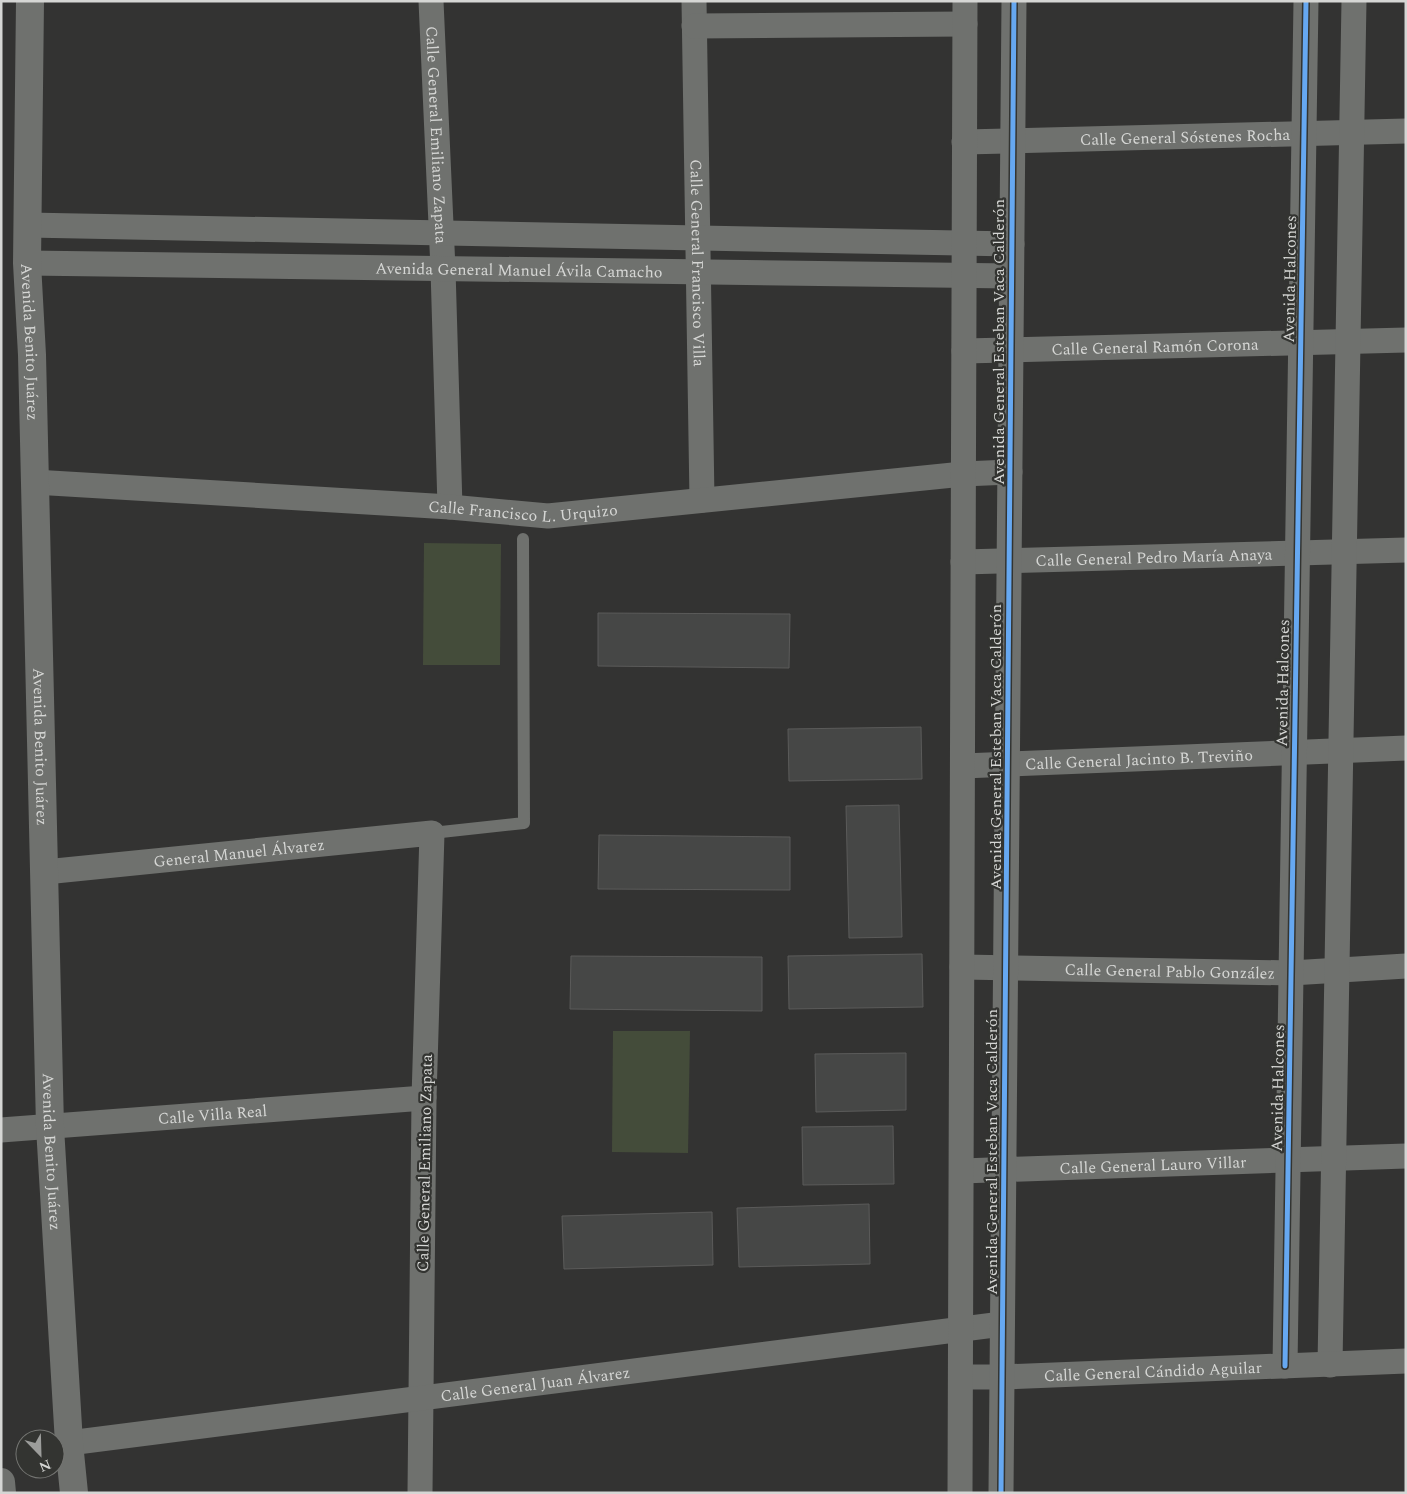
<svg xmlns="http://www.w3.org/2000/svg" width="1407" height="1494" viewBox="0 0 1407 1494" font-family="Spectral,serif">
<rect width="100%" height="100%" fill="#333332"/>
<g fill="#444c3a">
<polygon points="424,543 501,544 500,665 423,665"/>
<polygon points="613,1031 690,1031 688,1153 612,1152"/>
</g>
<g fill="#464746" stroke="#5b5b5a">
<polygon points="598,613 790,614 789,668 598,666"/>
<polygon points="921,727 922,779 789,781 788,729"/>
<polygon points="899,805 902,937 849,938 846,806"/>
<polygon points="599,835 790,837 790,890 598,889"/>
<polygon points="922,954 923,1007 789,1009 788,956"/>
<polygon points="571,956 762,957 762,1011 570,1009"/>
<polygon points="906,1053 906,1110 816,1112 815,1054"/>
<polygon points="893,1126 894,1184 803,1185 802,1127"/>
<polygon points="869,1204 870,1264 739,1267 737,1208"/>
<polygon points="712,1212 713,1265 564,1269 562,1216"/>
</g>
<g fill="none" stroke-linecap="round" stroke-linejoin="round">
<polyline stroke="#6f716e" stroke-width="12" points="432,833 524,823 523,539"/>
<g stroke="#6f716e" stroke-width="25">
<path id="s1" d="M431 1 443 269 450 507"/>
<path id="s2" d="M694 1 702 500"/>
<polyline points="694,26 965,24"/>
<path id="s3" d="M964 142 1406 131"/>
<polyline points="28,225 1012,244"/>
<path id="s4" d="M27 263 1011 276"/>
<path id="s5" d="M964 351 1406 340"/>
<path id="s6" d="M34 482 450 507 548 516 963 474 1010 472"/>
<path id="s7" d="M963 562 1406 550"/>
<path id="s8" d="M963 766 1406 748"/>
<path id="s9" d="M45 872 432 833 424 1098 420 1493"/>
<path id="s10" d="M962 967 1291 973 1406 966"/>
<path id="s11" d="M1 1130 424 1098"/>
<path id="s12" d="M962 1171 1406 1156"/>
<polyline points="1330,1365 1354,1"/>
<polyline points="1285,1366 1306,1"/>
<path id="s13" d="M961 1377H1002L1406 1361"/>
<path id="s14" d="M69 1443 1002 1324"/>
<polyline points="960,1493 965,1"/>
<polyline points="1001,1493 1014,1"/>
</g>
<g stroke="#6f716e" stroke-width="28">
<path id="s15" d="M30 1 27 263 32 355 50 1127 69 1443 74 1493"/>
<polyline points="1,1482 2,1493"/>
</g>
<defs>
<g id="cycleway">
<polyline points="1285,1366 1306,1"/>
<polyline points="1001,1493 1014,1"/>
</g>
</defs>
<use href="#cycleway" stroke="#333431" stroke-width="8"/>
<use href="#cycleway" stroke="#66a8f1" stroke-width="5"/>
</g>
<g text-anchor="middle" stroke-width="4.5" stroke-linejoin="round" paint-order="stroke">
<g font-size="16" fill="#d5d6d4" stroke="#333431">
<text dy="6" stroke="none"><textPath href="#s1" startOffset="134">Calle General Emiliano Zapata</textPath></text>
<text dy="6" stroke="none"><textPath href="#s3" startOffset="221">Calle General Sóstenes Rocha</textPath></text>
<text dy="6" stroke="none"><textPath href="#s2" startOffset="262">Calle General Francisco Villa</textPath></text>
<text dy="6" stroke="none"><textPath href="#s4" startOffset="492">Avenida General Manuel Ávila Camacho</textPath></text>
<text transform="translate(1289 279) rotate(-89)" y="6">Avenida Halcones</text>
<text dy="6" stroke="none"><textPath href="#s15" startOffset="341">Avenida Benito Juárez</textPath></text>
<text transform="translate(998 342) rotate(-90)" y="6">Avenida General Esteban Vaca Calderón</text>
<text dy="6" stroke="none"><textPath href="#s5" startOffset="191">Calle General Ramón Corona</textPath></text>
<text dy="6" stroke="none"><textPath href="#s6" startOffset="490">Calle Francisco L. Urquizo</textPath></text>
<text dy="6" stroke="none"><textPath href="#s7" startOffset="191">Calle General Pedro María Anaya</textPath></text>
<text transform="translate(1282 683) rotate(-89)" y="6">Avenida Halcones</text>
<text dy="6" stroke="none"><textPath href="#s15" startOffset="746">Avenida Benito Juárez</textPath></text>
<text transform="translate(995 747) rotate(-90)" y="6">Avenida General Esteban Vaca Calderón</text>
<text dy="6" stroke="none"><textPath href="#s8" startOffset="176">Calle General Jacinto B. Treviño</textPath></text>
<text dy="6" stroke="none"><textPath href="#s9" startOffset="195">General Manuel Álvarez</textPath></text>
<text dy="6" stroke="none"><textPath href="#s10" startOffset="208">Calle General Pablo González</textPath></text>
<text transform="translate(1277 1088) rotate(-89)" y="6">Avenida Halcones</text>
<text dy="6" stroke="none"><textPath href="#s11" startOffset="212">Calle Villa Real</textPath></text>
<text dy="6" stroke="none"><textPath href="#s15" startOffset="1151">Avenida Benito Juárez</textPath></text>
<text transform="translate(991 1152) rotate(-90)" y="6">Avenida General Esteban Vaca Calderón</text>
<text transform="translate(424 1163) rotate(-89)" y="6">Calle General Emiliano Zapata</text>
<text dy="6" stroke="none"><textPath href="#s12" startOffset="191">Calle General Lauro Villar</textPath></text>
<text dy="6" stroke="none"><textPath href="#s13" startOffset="192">Calle General Cándido Aguilar</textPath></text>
<text dy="6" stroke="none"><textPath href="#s14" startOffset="470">Calle General Juan Álvarez</textPath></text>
</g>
</g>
<rect width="1407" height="1494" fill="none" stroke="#d5d6d4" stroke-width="5"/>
<g transform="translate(40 1454) rotate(157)"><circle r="24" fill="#333431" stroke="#747572"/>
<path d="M0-4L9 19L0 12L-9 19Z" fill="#9c9d9b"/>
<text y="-8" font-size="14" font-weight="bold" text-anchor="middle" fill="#d5d6d4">N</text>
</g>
</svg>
